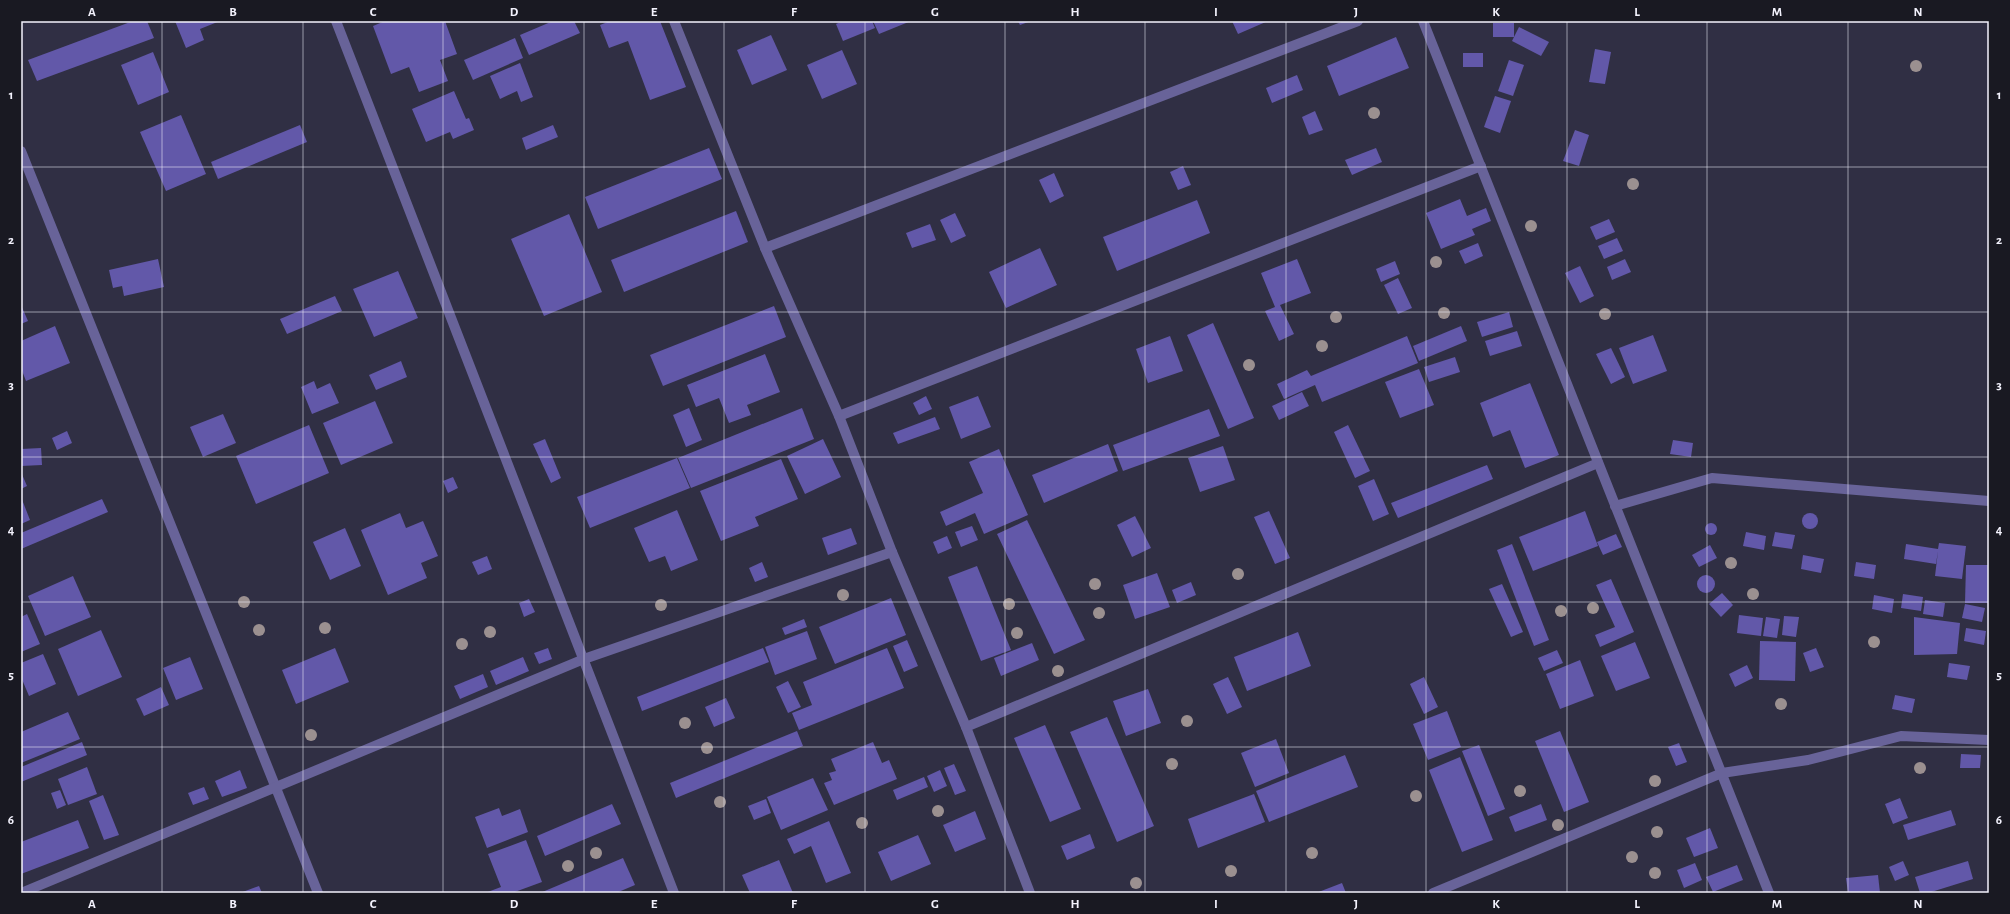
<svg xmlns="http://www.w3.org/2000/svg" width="2010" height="914" viewBox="0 0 2010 914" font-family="'Alegreya Sans',sans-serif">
<rect width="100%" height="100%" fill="#302f44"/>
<g fill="#6258a9">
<polygon points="133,21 147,21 154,38 37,81 28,60"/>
<polygon points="175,21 220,21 200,29 204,40 186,48"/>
<polygon points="385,21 445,21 457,54 440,60 448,81 419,92 409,67 391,74 373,26"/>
<polygon points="553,21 574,21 580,33 529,55 520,35"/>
<polygon points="610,21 660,21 686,87 650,100 628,41 609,48 600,25"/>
<polygon points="843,21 872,21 875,28 843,41 836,24"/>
<polygon points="873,21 911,21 879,34"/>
<polygon points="1018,21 1031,21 1020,25"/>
<polygon points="1232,21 1268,21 1238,34"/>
<rect x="1493" y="23" width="21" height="14"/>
<polygon points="1519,27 1549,42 1541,56 1512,41"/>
<polygon points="771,35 787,70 752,85 737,50"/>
<polygon points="1396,37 1409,68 1339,96 1327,66"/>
<polygon points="515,38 523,58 473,80 464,60"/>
<polygon points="1595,49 1611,52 1605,84 1589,82"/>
<polygon points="842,50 857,84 822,99 807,65"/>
<polygon points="153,52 169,92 138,105 121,65"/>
<rect x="1463" y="53" width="20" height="14"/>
<polygon points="1509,60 1524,65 1513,96 1498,91"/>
<polygon points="520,63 533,97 521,102 517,91 500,99 490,76"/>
<polygon points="1297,75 1303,90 1272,103 1266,88"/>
<polygon points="454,91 466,119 469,118 474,130 453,139 450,132 426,142 412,109"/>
<polygon points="1495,96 1511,101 1500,133 1484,127"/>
<polygon points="1315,111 1323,130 1309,135 1302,117"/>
<polygon points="181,115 206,174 166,191 140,132"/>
<polygon points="300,125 307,142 218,179 211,162"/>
<polygon points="553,125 558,137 526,150 522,138"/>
<polygon points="1575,130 1589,135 1579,166 1563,161"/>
<polygon points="709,148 722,179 598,229 585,197"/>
<polygon points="1376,148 1382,162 1352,175 1345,160"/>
<polygon points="1183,166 1191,185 1178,190 1170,172"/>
<polygon points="1054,173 1064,196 1050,203 1039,180"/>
<polygon points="1460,199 1467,216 1486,208 1491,221 1472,229 1475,235 1441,249 1426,213"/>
<polygon points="1197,200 1210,233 1117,271 1103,237"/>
<polygon points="736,211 748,242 624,292 611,260"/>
<polygon points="955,213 966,236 951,243 940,220"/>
<polygon points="569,214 602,292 544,316 511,239"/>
<polygon points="1609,219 1615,232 1596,240 1590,227"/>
<polygon points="930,224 936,240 912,248 906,233"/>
<polygon points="1617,238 1623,251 1604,259 1598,246"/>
<polygon points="1478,243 1483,256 1465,264 1459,251"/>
<polygon points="1040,248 1057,285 1006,308 989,272"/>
<polygon points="158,259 164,287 124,296 122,286 113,288 109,270"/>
<polygon points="1297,259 1311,293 1280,305 1294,334 1279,341 1265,311 1275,307 1261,273"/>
<polygon points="1625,259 1631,272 1612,280 1607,267"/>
<polygon points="1395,261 1400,274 1381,282 1376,269"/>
<polygon points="1580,266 1594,296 1580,303 1565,273"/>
<polygon points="398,271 418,318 374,337 353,289"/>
<polygon points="1398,278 1412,308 1398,314 1384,285"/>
<polygon points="335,296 342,311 287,334 280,319"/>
<polygon points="21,305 28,321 21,324"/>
<polygon points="774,306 786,337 663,386 650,355"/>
<polygon points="1509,312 1513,327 1482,337 1477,322"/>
<polygon points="1213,323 1254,418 1228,429 1187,335"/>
<polygon points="55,326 70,363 26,381 21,368 21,341"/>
<polygon points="1461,326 1467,341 1419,361 1413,346"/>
<polygon points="1517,331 1522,346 1490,356 1485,341"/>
<polygon points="1653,335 1667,371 1633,384 1619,348"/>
<polygon points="1170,336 1183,371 1148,383 1136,349"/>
<polygon points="1407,336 1418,363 1322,402 1315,385 1284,399 1277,384 1307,370 1311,376"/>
<polygon points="1611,348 1625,377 1611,384 1596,354"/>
<polygon points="765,354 780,392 747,405 751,415 729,423 719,398 696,407 687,385"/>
<polygon points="1455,357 1460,372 1429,382 1424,367"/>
<polygon points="401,361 407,377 376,390 369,375"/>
<polygon points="1419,369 1434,405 1400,418 1385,382"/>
<polygon points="314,381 317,389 330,383 339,403 312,414 301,387"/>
<polygon points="1530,383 1559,455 1525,468 1510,430 1493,437 1480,403"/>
<polygon points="1302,392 1309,406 1279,420 1272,406"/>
<polygon points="926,396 932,409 919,415 913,403"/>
<polygon points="978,396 991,427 961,439 949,407"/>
<polygon points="375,401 393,443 341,465 323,423"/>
<polygon points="689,408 702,440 686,447 673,415"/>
<polygon points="802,408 814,439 691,488 678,458"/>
<polygon points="1209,409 1220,436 1123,471 1113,445"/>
<polygon points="223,414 236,443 203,457 190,427"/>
<polygon points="935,417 940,429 898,444 893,433"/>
<polygon points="309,425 329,473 256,504 236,456"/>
<polygon points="1348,425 1370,471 1355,478 1334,432"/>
<polygon points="67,431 72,443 57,450 52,438"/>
<polygon points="545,439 561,478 551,483 533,444"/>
<polygon points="823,439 841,477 805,494 787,456"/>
<polygon points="1673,440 1693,443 1691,457 1670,454"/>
<polygon points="1108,444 1118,471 1044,503 1032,475"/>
<polygon points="1223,446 1235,480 1200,492 1188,458"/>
<polygon points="41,448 42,465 21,466 21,449"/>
<polygon points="999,449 1028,515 984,534 975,513 946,526 940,512 983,493 969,462"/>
<polygon points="677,458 690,488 590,528 577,497"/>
<polygon points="781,459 798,499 755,517 759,526 721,541 700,491"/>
<polygon points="1487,465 1493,479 1398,518 1391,503"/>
<polygon points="21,472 27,486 21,489"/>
<polygon points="453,477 458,488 448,493 443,481"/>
<polygon points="1374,479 1389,514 1373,521 1358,486"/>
<polygon points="21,497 30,520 21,524"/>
<polygon points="102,499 108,512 21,549 21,533"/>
<polygon points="677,510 698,560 671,571 665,556 649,562 634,528"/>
<polygon points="1269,511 1290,558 1275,564 1254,517"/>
<polygon points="1585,511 1598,546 1533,571 1519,537"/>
<circle cx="1810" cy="521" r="8"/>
<polygon points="400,513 406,528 423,521 438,556 421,563 427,578 388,595 361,530"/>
<polygon points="1135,516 1151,548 1132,557 1117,525"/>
<polygon points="1027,520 1085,640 1054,654 997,534"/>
<circle cx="1711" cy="529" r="6"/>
<polygon points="972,526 978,540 961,547 955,532"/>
<polygon points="345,528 361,566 330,580 313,542"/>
<polygon points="851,528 857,544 828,555 822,538"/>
<polygon points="1746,532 1766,536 1764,550 1743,546"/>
<polygon points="1775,532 1795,535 1792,549 1772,546"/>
<polygon points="1616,534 1622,547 1603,555 1597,542"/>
<polygon points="947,536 952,548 938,554 933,542"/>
<polygon points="1939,543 1966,546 1962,579 1935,576 1938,551 1936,564 1904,559 1906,544 1938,549"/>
<polygon points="1512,544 1549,640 1534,646 1497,550"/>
<polygon points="1710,545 1717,558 1699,567 1692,555"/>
<polygon points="1803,555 1824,559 1821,573 1801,569"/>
<polygon points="487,556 492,569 478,575 472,562"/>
<polygon points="762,562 768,577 755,582 749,568"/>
<polygon points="1856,562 1876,565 1874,579 1854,576"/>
<polygon points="1966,565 1989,565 1989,603 1965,603"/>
<polygon points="977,566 1011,650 981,661 948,577"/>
<polygon points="1157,573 1170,607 1135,619 1123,585"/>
<circle cx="1706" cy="584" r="9"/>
<polygon points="73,576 91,617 45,636 28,596"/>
<polygon points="1611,579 1634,632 1600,647 1595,635 1615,627 1596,585"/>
<polygon points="1191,582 1196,595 1177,603 1172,590"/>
<polygon points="1502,584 1523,632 1511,637 1489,589"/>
<polygon points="1722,593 1733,605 1721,617 1709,604"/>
<polygon points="1903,594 1923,597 1921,611 1901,608"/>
<polygon points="1874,595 1894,599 1892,613 1872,609"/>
<polygon points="891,598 906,635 835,664 819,627"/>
<polygon points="529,599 535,612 524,617 519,603"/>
<polygon points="1925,600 1945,603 1943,617 1923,614"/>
<polygon points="1965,604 1985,608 1982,622 1962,618"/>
<polygon points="27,614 40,644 21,652 21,617"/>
<polygon points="1739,615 1763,618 1761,636 1737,633"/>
<polygon points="1784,616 1799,617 1796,637 1782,635"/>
<polygon points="1766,617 1780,619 1777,638 1763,636"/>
<polygon points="1914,617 1960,623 1957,654 1914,655"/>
<polygon points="804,619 807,627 785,635 782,628"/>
<polygon points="1966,628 1986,631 1984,645 1964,641"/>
<polygon points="101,630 122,677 78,696 58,649"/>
<polygon points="807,631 817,659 775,675 765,647"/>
<polygon points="1298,632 1311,666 1247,691 1234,657"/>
<polygon points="907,640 918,666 904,672 893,646"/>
<polygon points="1760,641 1796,642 1795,681 1759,680"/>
<polygon points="1635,642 1650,678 1616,691 1601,656"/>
<polygon points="1032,643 1039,660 1001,676 994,658"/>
<polygon points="335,648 349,682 296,704 282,670"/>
<polygon points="548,648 552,659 539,664 534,653"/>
<polygon points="763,648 769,662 642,711 637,697"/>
<polygon points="887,648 904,688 799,730 792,713 812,705 803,682"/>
<polygon points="1816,648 1824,667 1810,672 1803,653"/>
<polygon points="1557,650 1563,663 1544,671 1538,658"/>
<polygon points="43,654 56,684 29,696 21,677 21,663"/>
<polygon points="190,657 203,689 176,700 163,668"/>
<polygon points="523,657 529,671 496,685 490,671"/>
<polygon points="1580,660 1594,696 1560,709 1546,674"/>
<polygon points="1949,663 1970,666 1967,680 1947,677"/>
<polygon points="1747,665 1753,678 1735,687 1729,674"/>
<polygon points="483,674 488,687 460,699 454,686"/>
<polygon points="1228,677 1242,707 1227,714 1213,684"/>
<polygon points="1424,677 1438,707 1424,714 1410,684"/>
<polygon points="788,681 801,707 788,713 776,687"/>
<polygon points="161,687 169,705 144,716 136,699"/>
<polygon points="1148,689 1161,723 1126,736 1113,701"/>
<polygon points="1895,695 1915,699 1912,713 1892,709"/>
<polygon points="726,698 735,718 714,727 705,707"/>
<polygon points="1447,711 1461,747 1428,760 1413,724"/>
<polygon points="68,712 80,739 21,763 21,732"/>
<polygon points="1107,717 1154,826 1117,842 1070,732"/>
<polygon points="1045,725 1081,809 1050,822 1014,738"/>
<polygon points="797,731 803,746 676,798 670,783"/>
<polygon points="1560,731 1589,802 1564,812 1535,741"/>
<polygon points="1276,739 1289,773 1255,787 1241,753"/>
<polygon points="82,742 87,755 21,782 21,767"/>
<polygon points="873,742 882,763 889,760 897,779 834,805 824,783 832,780 829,773 836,771 831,759"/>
<polygon points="1679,743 1687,762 1676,766 1668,747"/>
<polygon points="1479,745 1505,809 1488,816 1462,751"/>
<polygon points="1961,754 1981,755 1980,768 1960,768"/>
<polygon points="1345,755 1358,787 1269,822 1256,791"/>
<polygon points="1460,757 1493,840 1462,852 1429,770"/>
<polygon points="954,764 966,791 955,795 944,768"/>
<polygon points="87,767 97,794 68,805 58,779"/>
<polygon points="240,770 247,788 222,797 215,781"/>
<polygon points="940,770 947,786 934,792 927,776"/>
<polygon points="924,777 928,787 897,800 893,790"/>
<polygon points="813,778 828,810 781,830 767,797"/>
<polygon points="204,787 209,799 193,805 188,793"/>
<polygon points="60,790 66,805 57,809 51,793"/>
<polygon points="1254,794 1265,822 1198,848 1188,819"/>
<polygon points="103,795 119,835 104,840 89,801"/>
<polygon points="1900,798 1908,818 1893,824 1885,804"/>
<polygon points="766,799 771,813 754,820 748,806"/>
<polygon points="612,804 621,824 545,856 537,836"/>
<polygon points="1541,804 1547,820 1515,832 1509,817"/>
<polygon points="499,808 502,816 520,809 528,832 487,848 475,817"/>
<polygon points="1951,810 1956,825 1908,840 1903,825"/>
<polygon points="975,811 986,839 955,852 943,825"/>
<polygon points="78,820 89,848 21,874 21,842"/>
<polygon points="829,821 851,873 826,883 811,846 794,854 787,839"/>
<polygon points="1710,828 1718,848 1694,857 1686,838"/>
<polygon points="1090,834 1095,848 1067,860 1061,846"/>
<polygon points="918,835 931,864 891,881 878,852"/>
<polygon points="526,840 542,882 512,893 485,893 501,887 488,854"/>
<polygon points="623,858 635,885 616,893 540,893"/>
<polygon points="779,860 793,893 750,893 742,875"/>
<polygon points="1903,861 1909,875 1895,881 1889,867"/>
<polygon points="1968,861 1973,879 1928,893 1920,893 1915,877"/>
<polygon points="1695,863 1702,880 1684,888 1677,870"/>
<polygon points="1737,865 1743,880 1713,892 1706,877"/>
<polygon points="1878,875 1880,893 1848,893 1846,878"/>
<polygon points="1342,883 1346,893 1316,893"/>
<polygon points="259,886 262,893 240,893"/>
</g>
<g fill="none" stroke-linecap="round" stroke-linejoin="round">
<g stroke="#686399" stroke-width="10">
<polyline points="336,21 674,893"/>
<polyline points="674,21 765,248 839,416 892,552 966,727 1030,893"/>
<polyline points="1423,21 1769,893"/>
<polyline points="21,151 318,893"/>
<polyline points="765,248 1358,21"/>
<polyline points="839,416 1481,166"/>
<polyline points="1615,506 1712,478 1989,501"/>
<polyline points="966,727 1598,463"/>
<polyline points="21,893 584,659 892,552"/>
<polyline points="1433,893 1722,773 1808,760 1901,736 1989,740"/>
</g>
</g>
<g fill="#9b9090">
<circle cx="1916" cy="66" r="6"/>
<circle cx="1374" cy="113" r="6"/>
<circle cx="1633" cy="184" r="6"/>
<circle cx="1531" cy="226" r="6"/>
<circle cx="1436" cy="262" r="6"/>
<circle cx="1444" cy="313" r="6"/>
<circle cx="1605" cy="314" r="6"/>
<circle cx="1336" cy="317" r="6"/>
<circle cx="1322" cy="346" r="6"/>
<circle cx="1249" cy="365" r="6"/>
<circle cx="1731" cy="563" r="6"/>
<circle cx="1238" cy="574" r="6"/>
<circle cx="1095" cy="584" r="6"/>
<circle cx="1753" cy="594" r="6"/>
<circle cx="843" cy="595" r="6"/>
<circle cx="244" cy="602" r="6"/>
<circle cx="1009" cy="604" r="6"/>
<circle cx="661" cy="605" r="6"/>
<circle cx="1593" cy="608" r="6"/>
<circle cx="1561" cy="611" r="6"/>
<circle cx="1099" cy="613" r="6"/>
<circle cx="325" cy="628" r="6"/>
<circle cx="259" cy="630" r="6"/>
<circle cx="490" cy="632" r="6"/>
<circle cx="1017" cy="633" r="6"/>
<circle cx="1874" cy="642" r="6"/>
<circle cx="462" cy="644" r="6"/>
<circle cx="1058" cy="671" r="6"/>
<circle cx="1781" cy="704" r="6"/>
<circle cx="1187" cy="721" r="6"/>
<circle cx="685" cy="723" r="6"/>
<circle cx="311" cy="735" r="6"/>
<circle cx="707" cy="748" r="6"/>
<circle cx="1172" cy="764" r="6"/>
<circle cx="1920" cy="768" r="6"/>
<circle cx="1655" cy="781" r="6"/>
<circle cx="1520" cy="791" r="6"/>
<circle cx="1416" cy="796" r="6"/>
<circle cx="720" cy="802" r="6"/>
<circle cx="938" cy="811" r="6"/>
<circle cx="862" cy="823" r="6"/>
<circle cx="1558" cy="825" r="6"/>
<circle cx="1657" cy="832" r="6"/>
<circle cx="596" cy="853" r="6"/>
<circle cx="1312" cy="853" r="6"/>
<circle cx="1632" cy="857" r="6"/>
<circle cx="568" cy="866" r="6"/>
<circle cx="1231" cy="871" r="6"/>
<circle cx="1655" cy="873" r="6"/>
<circle cx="1136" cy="883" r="6"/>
</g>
<path fill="none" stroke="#f3f2fd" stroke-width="1" stroke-opacity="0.55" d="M162 21V893M303 21V893M443 21V893M584 21V893M724 21V893M865 21V893M1005 21V893M1145 21V893M1286 21V893M1426 21V893M1567 21V893M1707 21V893M1848 21V893M21 167H1989M21 312H1989M21 457H1989M21 602H1989M21 747H1989"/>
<rect width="2010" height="914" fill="none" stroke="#191922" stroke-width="44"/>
<rect x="22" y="22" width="1966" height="870" fill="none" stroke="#f3f2fd" stroke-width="1.5"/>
<g font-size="13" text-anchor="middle" font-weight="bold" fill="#f3f2fd">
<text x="92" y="16">A</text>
<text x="233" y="16">B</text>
<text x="373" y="16">C</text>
<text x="514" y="16">D</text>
<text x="654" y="16">E</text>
<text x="794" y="16">F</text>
<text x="935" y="16">G</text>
<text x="1075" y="16">H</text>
<text x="1216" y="16">I</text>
<text x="1356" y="16">J</text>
<text x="1496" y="16">K</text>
<text x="1637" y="16">L</text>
<text x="1777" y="16">M</text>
<text x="1918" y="16">N</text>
<text x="11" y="99">1</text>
<text x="1999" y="99">1</text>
<text x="11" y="244">2</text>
<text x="1999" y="244">2</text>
<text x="11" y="389">3</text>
<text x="1999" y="389">3</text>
<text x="11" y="534">4</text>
<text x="1999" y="534">4</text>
<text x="11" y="679">5</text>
<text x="1999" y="679">5</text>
<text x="11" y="824">6</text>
<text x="1999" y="824">6</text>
<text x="92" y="908">A</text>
<text x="233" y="908">B</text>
<text x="373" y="908">C</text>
<text x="514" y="908">D</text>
<text x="654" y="908">E</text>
<text x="794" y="908">F</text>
<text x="935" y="908">G</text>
<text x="1075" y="908">H</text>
<text x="1216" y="908">I</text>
<text x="1356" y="908">J</text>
<text x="1496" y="908">K</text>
<text x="1637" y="908">L</text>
<text x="1777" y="908">M</text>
<text x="1918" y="908">N</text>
</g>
</svg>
